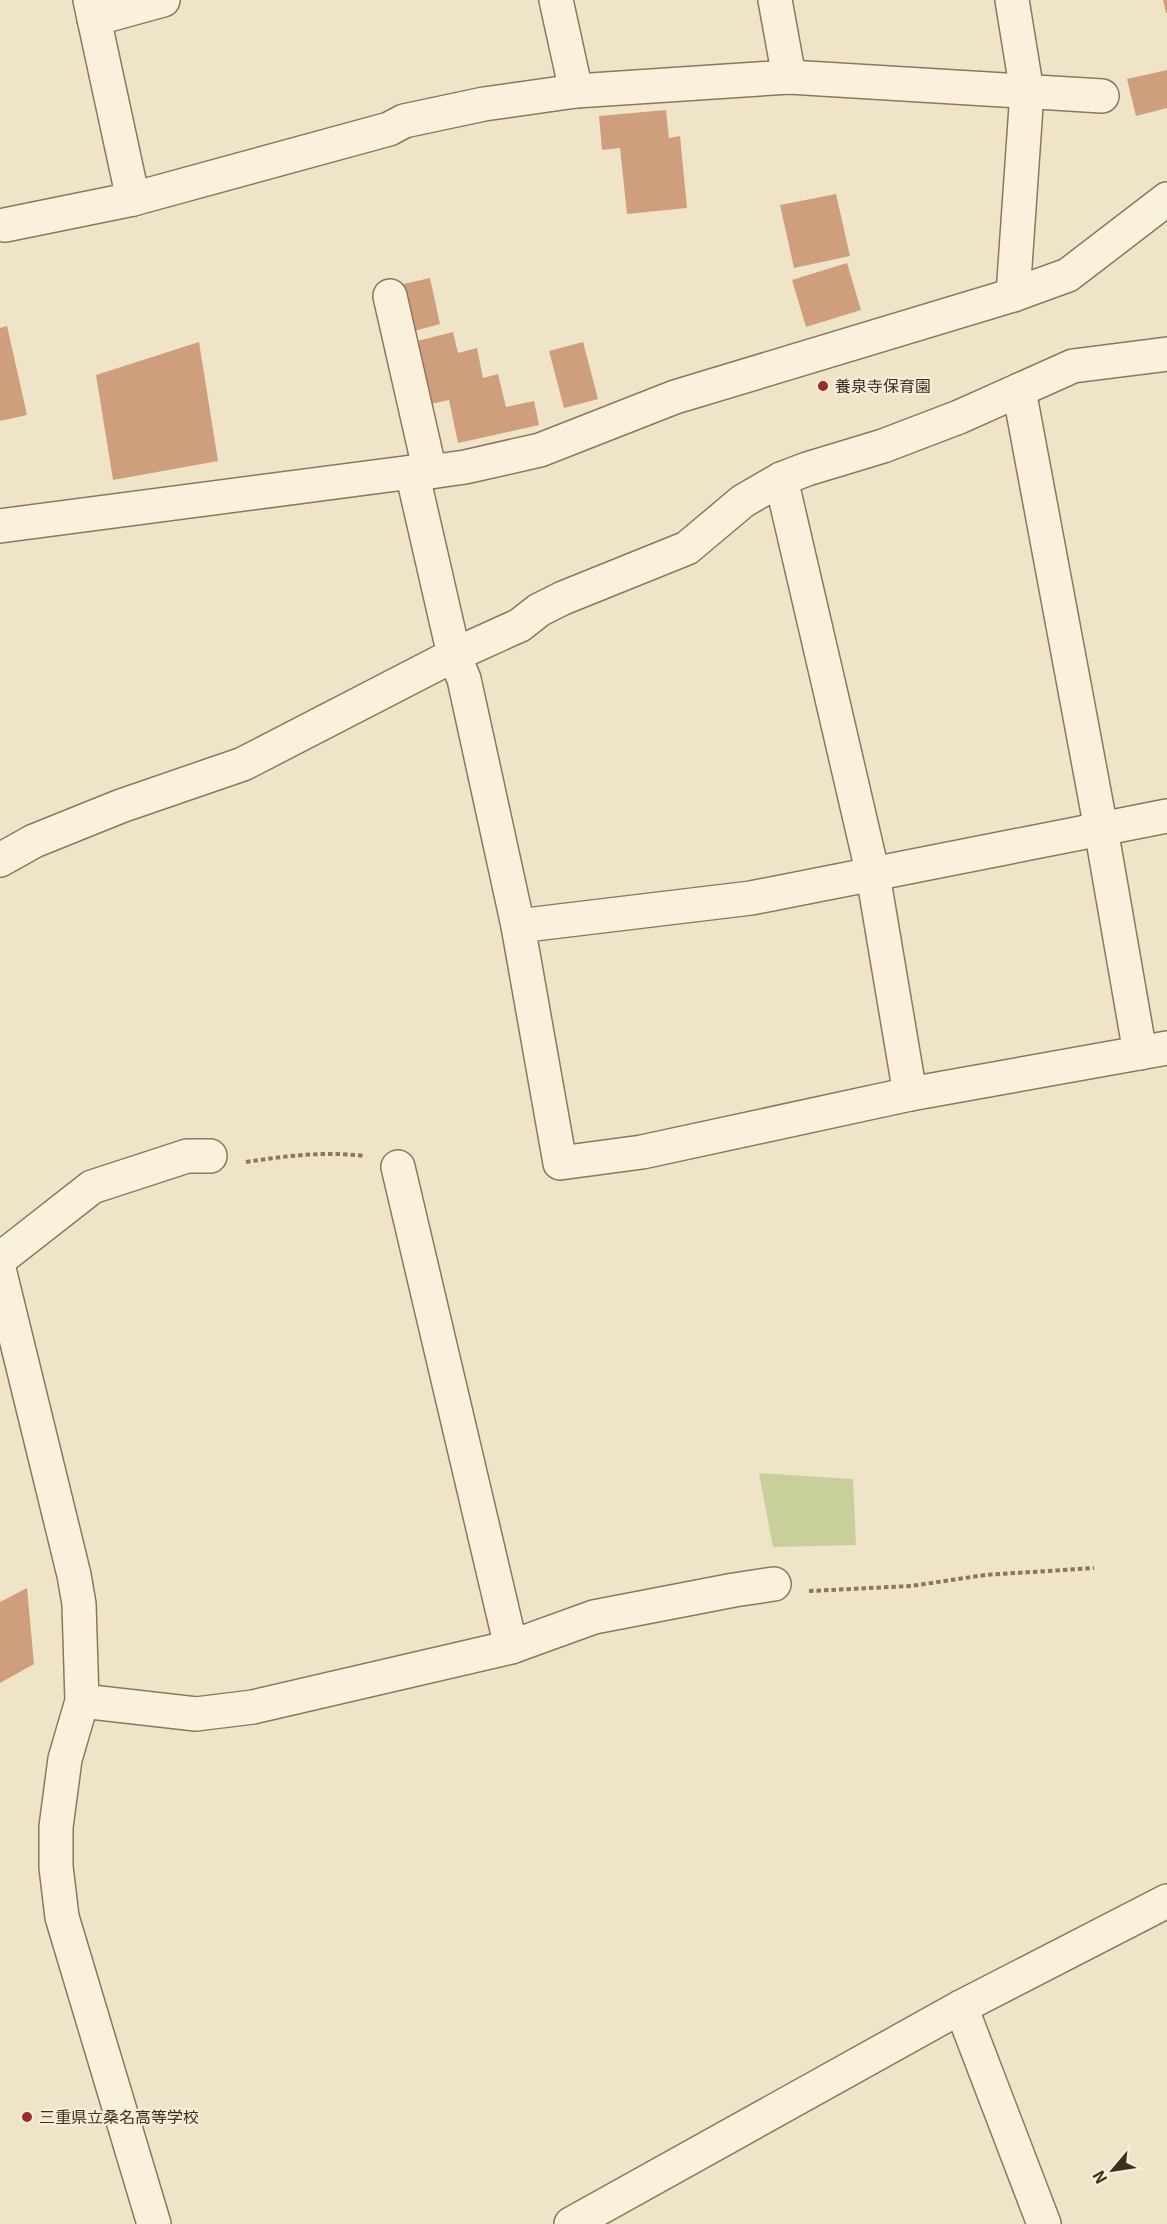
<svg xmlns="http://www.w3.org/2000/svg" width="1167" height="2224" viewBox="0 0 1167 2224" font-family="Georgia,'Noto Sans JP',serif">
<rect width="100%" height="100%" fill="#f0e4c8"/>
<polygon fill="#c9cf9b" points="759,1473 853,1479 856,1545 773,1547"/>
<g fill="#cf9f7d">
<polygon points="1163,0 1167,0 1167,13 1166,13"/>
<polygon points="1167,70 1167,108 1136,116 1127,79"/>
<polygon points="666,110 669,138 680,136 687,208 627,214 620,148 602,150 599,116"/>
<polygon points="836,194 850,256 794,268 780,205"/>
<polygon points="847,263 861,310 806,327 792,280"/>
<polygon points="430,278 440,324 407,333 395,286"/>
<polygon points="7,326 27,415 0,421 0,328"/>
<polygon points="453,332 458,353 477,348 483,378 498,374 506,407 534,401 539,425 458,443 449,400 431,404 417,341"/>
<polygon points="199,342 218,461 113,480 96,375"/>
<polygon points="583,342 598,399 564,408 549,351"/>
<polygon points="27,1588 34,1664 0,1683 0,1602"/>
</g>
<g fill="none" stroke-linecap="round" stroke-linejoin="round">
<defs>
<g id="minor">
<polyline points="90,0 133,199"/>
<polyline points="556,0 576,91"/>
<polyline points="775,0 789,77"/>
<polyline points="1012,0 1027,92 1013,295"/>
<polyline points="94,19 163,0"/>
<polyline points="5,225 133,199 389,129 404,121 484,104 576,91 789,77 1102,96"/>
<polyline points="390,296 430,472"/>
<polyline points="1019,390 1101,829 1140,1053"/>
<polyline points="412,472 454,655 464,679 518,926 560,1163 642,1152 910,1094 1167,1048"/>
<polyline points="781,479 873,875 910,1094"/>
<polyline points="0,526 412,472 430,472 465,467 540,450 675,397 1013,295 1068,275 1167,199"/>
<polyline points="0,860 34,841 121,806 243,764 454,655 520,625 539,610 563,598 687,548 743,501 781,479 807,469 883,446 959,417 1073,366 1167,354"/>
<polyline points="518,926 751,898 1167,816"/>
<polyline points="398,1167 511,1647"/>
<polyline points="0,1259 92,1187 187,1156 210,1156"/>
<polyline points="0,1273 74,1575 79,1604 82,1701 65,1759 56,1827 56,1867 62,1917 154,2224"/>
<polyline points="82,1701 196,1714 253,1707 511,1647 594,1617 734,1590 774,1584"/>
<polyline points="961,2007 1044,2224"/>
<polyline points="571,2224 961,2007 1167,1901"/>
</g>
</defs>
<use href="#minor" stroke="#8d765c" stroke-width="36"/>
<g stroke="#8d765c" stroke-width="4" stroke-dasharray="4.5 3" stroke-linecap="butt">
<path d="M246 1162C285 1156 324 1151 364 1156"/>
<polyline points="809,1591 911,1586 985,1575 1094,1568"/>
</g>
<use href="#minor" stroke="#faf1dc" stroke-width="33"/>
</g>
<g fill="#9e2a2b" stroke="#f7eed8" stroke-width="2">
<circle cx="823" cy="386" r="6"/>
<circle cx="27" cy="2117" r="6"/>
</g>
<g text-anchor="middle" stroke-width="4.5" stroke-linejoin="round" paint-order="stroke">
<g font-size="16" fill="#3d2e20" stroke="#f7eed8" text-anchor="start">
<text x="835" y="392">養泉寺保育園</text>
<text x="39" y="2123">三重県立桑名高等学校</text>
</g>
</g>
<g transform="translate(1113 2170) rotate(241)" stroke="#f7eed8" stroke-width="4.5" paint-order="stroke">
<path d="M0-4.5L10 22L0 15L-10 22Z" fill="#3d2e20"/>
<text y="-9" font-size="16" font-weight="bold" text-anchor="middle" fill="#3d2e20">N</text>
</g>
</svg>
